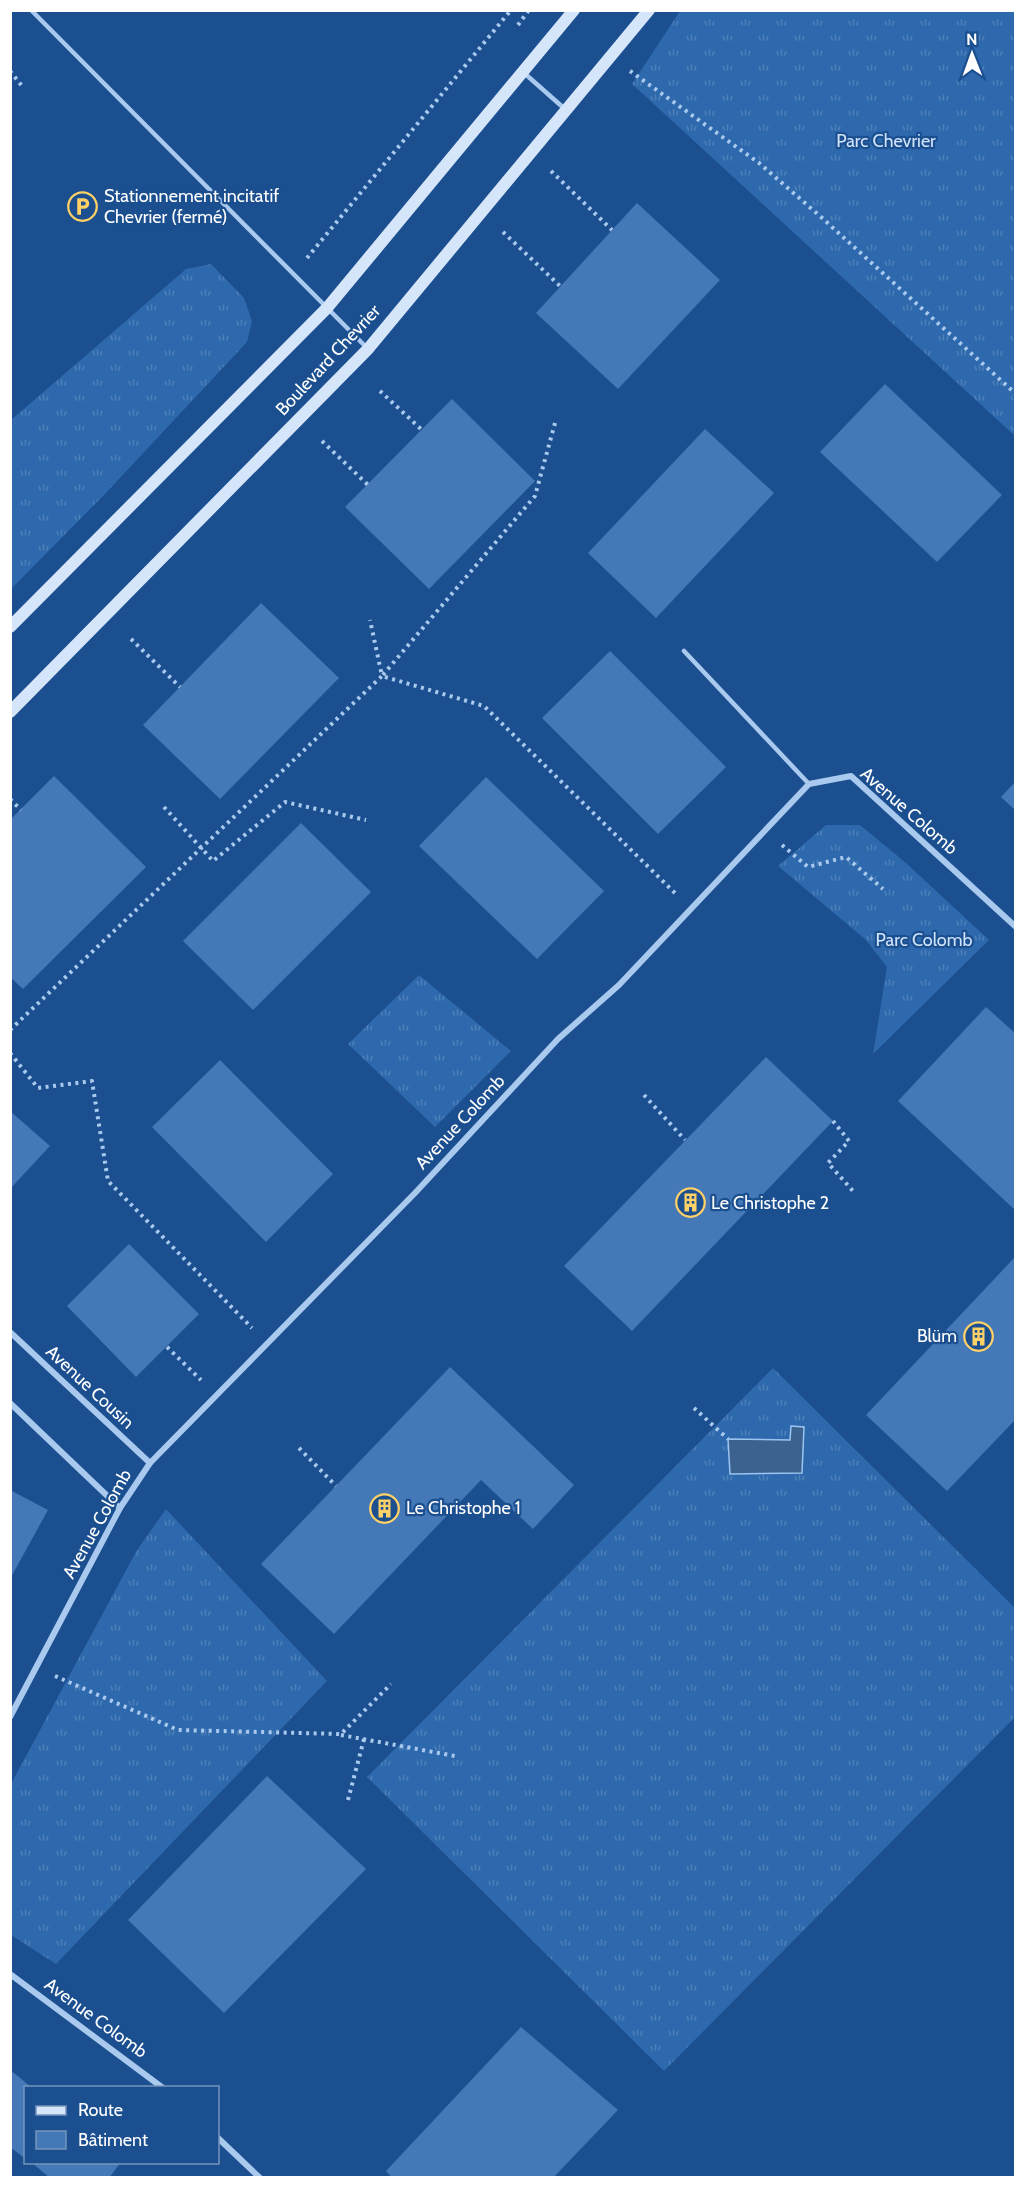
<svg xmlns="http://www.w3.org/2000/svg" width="1026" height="2188" viewBox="0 0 1026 2188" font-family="Cabin,sans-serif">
<defs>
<pattern id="grass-tufts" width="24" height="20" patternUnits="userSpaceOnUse" patternTransform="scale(1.5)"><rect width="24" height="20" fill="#2e69ad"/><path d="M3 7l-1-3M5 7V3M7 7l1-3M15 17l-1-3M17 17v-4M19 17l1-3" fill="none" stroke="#4d80b9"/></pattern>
</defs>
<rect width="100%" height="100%" fill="#1b4f8f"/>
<g fill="url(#grass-tufts)">
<polygon points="680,11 1015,11 1015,436 632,84"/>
<polygon points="211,264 244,298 252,321 247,342 104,495 11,589 11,420 186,269"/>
<polygon points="826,825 860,825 906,863 989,940 873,1054 887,967 866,940 778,866"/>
<polygon points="419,975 511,1051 435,1127 348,1044"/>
<polygon points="773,1368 1015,1608 1015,1717 664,2071 367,1777"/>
<polygon points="166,1509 327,1681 56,1964 11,1935 11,1784 137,1550"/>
</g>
<polygon fill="#3c6290" stroke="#9cc4f0" stroke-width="1.5" points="791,1426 804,1427 802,1473 730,1474 728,1439 790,1440"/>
<g fill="#4478b7">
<polygon points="637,203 720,280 618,389 536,313"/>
<polygon points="885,384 1002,495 937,562 820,452"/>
<polygon points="452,399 535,481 429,589 345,507"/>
<polygon points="705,429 774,493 656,618 588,553"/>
<polygon points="261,603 339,678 220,799 143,725"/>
<polygon points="610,651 726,767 658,834 542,718"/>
<polygon points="54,776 146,867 23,989 10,977 10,820"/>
<polygon points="486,777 604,891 537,959 419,846"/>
<polygon points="1016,781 1016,811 1001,797"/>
<polygon points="301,823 371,892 253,1010 183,941"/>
<polygon points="986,1007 1016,1034 1016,1211 898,1101"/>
<polygon points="766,1057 833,1121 632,1331 564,1266"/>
<polygon points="220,1060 333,1174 266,1242 152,1127"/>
<polygon points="10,1111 50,1146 10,1189"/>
<polygon points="129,1244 199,1314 136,1377 67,1306"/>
<polygon points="1016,1256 1016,1419 947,1491 866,1415"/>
<polygon points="450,1367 574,1485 533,1529 481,1480 334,1634 261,1564"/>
<polygon points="10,1490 48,1510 10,1579"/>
<polygon points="267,1776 366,1869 224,2013 128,1920"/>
<polygon points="521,2027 618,2110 553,2178 392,2178 386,2171"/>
<polygon points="13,2072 32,2088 26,2088 26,2159 10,2147 10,2075"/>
<polygon points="31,2162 121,2162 109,2178 50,2178"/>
</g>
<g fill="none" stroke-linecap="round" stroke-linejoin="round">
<g stroke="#a9c9ee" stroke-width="4" stroke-dasharray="3 4.5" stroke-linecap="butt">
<polyline points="518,25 529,10"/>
<polyline points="10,71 22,86"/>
<polyline points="630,71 759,163 821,217 1016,394"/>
<polyline points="551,171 612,230"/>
<polyline points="503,232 560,286"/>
<polyline points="307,258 511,10"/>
<polyline points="380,391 422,430"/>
<polyline points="555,423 535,496 382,676 484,706 676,894"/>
<polyline points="322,441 368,485"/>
<polyline points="131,639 180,687"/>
<polyline points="10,799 21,810"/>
<polyline points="164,807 213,861 285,802 366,820"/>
<polyline points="782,845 808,867 846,857 883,889"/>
<polyline points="10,1030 382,676 370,620"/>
<polyline points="10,1053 38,1088 92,1081 108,1181 252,1328"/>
<polyline points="644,1095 685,1140"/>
<polyline points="833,1121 849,1141 828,1163 853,1191"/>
<polyline points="167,1347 201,1380"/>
<polyline points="694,1408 728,1439"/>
<polyline points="299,1448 336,1486"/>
<polyline points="55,1676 178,1730 341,1734 391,1684"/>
<polyline points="341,1735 455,1756"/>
<polyline points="348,1800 364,1739"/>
</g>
<g stroke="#a9c9ee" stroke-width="4.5">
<polyline points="31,10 368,349"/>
<polyline points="523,72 566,110"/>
<polyline points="684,651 809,784"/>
</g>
<g stroke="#a9c9ee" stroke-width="6">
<polyline points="10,1332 150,1463"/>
<polyline points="10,1403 120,1508"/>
<polyline points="10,1717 120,1508 150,1463 415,1193 558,1039 619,985 809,784 851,776 1016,927"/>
<polyline points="10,1974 163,2088"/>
<polyline points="218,2138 260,2178"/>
</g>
<g stroke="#d6e6fa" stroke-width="12">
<polyline points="10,627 327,308 574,10"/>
<polyline points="10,712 368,349 649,10"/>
</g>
</g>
<defs>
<symbol id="parking-ring" viewBox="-11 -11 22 22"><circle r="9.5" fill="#1b4f8f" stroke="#ffd166" stroke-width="1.5"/><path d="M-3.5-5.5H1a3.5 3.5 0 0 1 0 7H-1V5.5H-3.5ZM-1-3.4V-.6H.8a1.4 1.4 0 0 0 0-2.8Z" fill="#ffd166"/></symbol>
<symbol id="building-ring" viewBox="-11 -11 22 22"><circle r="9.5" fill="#1b4f8f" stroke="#ffd166" stroke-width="1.5"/><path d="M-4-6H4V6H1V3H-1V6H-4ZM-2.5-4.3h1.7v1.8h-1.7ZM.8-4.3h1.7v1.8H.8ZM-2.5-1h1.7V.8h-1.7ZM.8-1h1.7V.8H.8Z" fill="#ffd166"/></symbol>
</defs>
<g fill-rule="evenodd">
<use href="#parking-ring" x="66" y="190" width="33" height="33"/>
<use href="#building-ring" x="674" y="1186" width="33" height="33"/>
<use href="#building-ring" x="962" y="1320" width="33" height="33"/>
<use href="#building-ring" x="368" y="1492" width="33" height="33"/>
</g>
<g text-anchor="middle" stroke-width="4.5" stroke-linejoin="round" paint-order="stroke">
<g font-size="18" fill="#cfe3fa" stroke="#1b4f8f">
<text x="886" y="147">Parc Chevrier</text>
<text x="924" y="946">Parc Colomb</text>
</g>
<g font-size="18" fill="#fff" stroke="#1b4f8f" text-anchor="start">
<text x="104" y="202">Stationnement incitatif<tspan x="104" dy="21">Chevrier (fermé)</tspan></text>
<text x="711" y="1209">Le Christophe 2</text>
<text x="957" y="1342" text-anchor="end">Blüm</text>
<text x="406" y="1514">Le Christophe 1</text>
</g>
<g font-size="18" fill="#fff" stroke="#1b4f8f">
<text transform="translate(328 360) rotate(-47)" y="6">Boulevard Chevrier</text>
<text transform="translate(909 811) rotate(41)" y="6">Avenue Colomb</text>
<text transform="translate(460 1122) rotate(-47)" y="6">Avenue Colomb</text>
<text transform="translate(90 1387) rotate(43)" y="6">Avenue Cousin</text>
<text transform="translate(97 1524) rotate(-61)" y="6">Avenue Colomb</text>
<text transform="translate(96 2018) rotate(36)" y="6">Avenue Colomb</text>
</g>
</g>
<rect width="1026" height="2188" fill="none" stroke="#ffffff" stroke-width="24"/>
<rect x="24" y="2086" width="195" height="78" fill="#1b4f8f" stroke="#7695bc" stroke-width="1.5"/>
<rect x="36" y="2106" width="30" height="9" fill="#d6e6fa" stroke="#7695bc" stroke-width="1.5"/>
<text x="78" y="2116" font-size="18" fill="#ffffff">Route</text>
<rect x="36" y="2131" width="30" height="18" fill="#4478b7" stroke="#7695bc" stroke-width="1.5"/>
<text x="78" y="2146" font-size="18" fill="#ffffff">Bâtiment</text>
<g transform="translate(972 54) rotate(359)" stroke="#1b4f8f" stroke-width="4.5" paint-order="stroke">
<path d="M0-4.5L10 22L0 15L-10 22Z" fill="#ffffff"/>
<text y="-9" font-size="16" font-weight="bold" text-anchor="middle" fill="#ffffff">N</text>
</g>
</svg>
